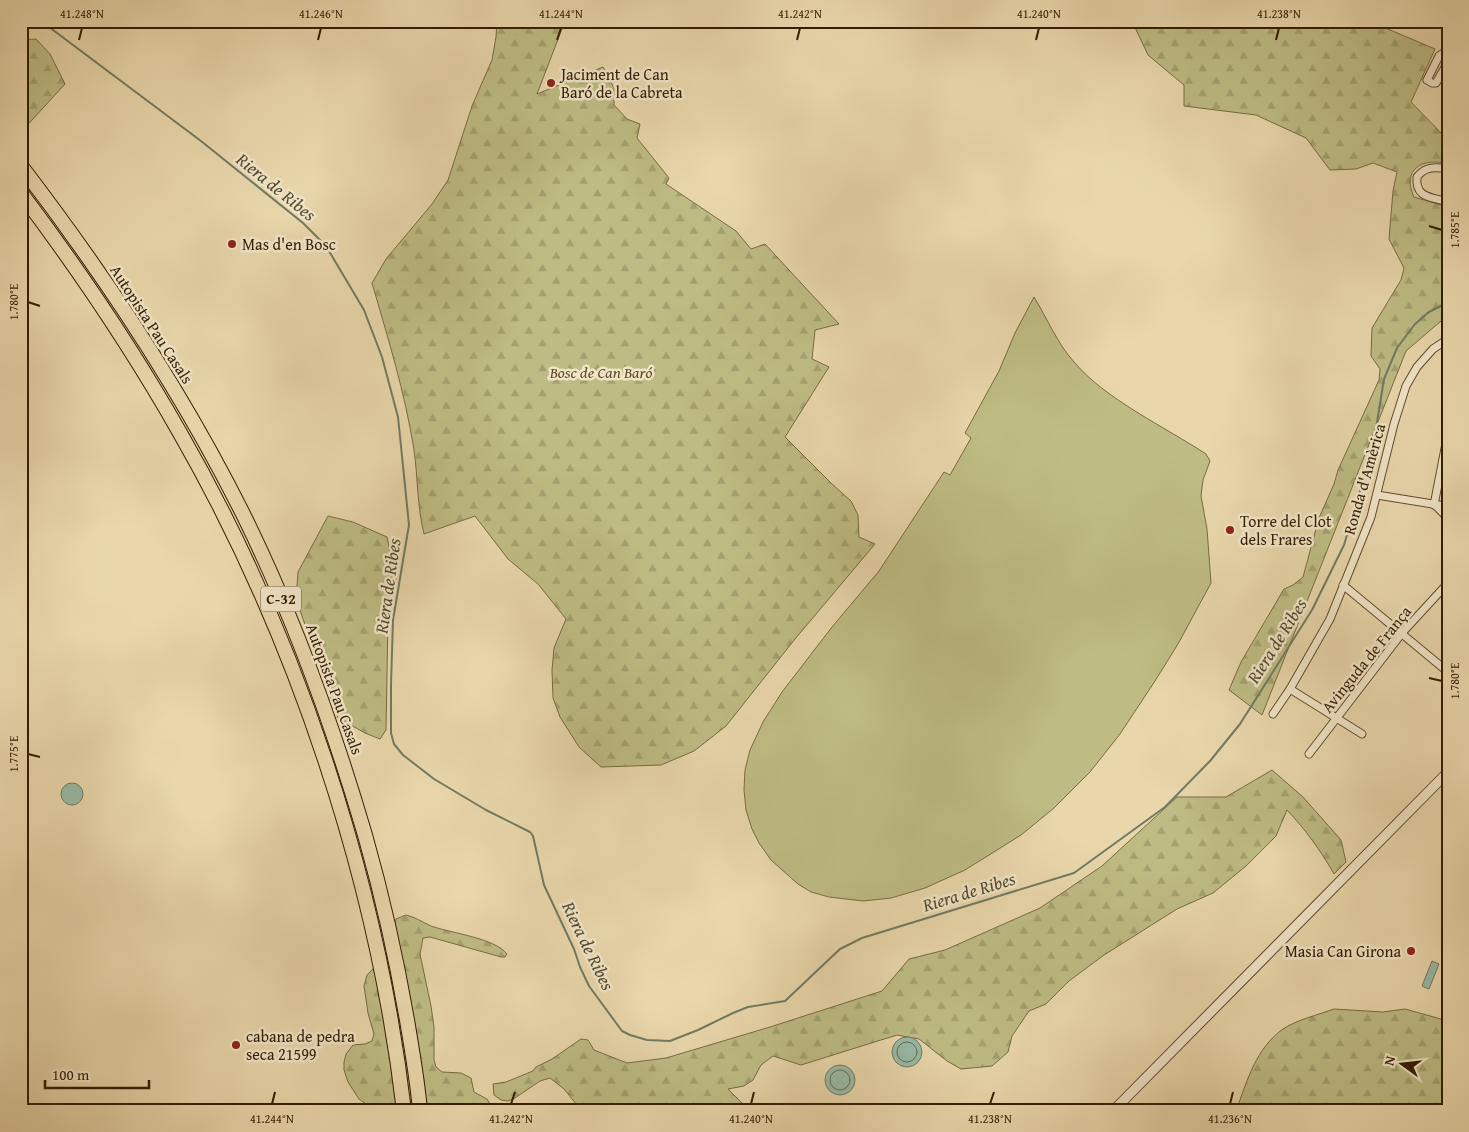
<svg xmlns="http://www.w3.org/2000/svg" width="1469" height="1132" viewBox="0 0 1469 1132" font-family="'Gentium Book Plus',serif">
<defs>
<pattern id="forest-firs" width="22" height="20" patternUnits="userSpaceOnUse" patternTransform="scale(1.25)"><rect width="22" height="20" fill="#bebc84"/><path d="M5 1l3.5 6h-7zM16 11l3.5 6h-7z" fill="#a4a170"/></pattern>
</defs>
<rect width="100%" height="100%" fill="#e9d7ab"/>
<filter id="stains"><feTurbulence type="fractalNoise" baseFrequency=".004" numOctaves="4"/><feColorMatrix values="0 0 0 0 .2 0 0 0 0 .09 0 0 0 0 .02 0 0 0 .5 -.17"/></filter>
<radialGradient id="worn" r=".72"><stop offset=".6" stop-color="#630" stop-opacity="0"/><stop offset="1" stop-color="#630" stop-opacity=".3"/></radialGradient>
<path fill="#bebc84" stroke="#786c42" d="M1034 297C1047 318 1057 343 1074 362 1105 399 1165 427 1206 454L1210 461 1203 480 1201 496 1207 529 1211 583 1178 644 1155 681 1120 734 1090 772 1054 808 1021 835 965 870 925 888 891 898 863 901 829 897 811 892 798 884 771 860 759 843 752 829 746 810 744 790 745 770 750 750 763 722 782 692 832 627 879 571 944 472 950 475 971 438 965 433 999 371 1015 333Z"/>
<g fill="url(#forest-firs)" stroke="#786c42">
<path d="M497 21H565L537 94 603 67 614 88V105L627 119 640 124 637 138 669 178 666 184 736 231 751 249 765 244 839 324 815 330 812 359 829 367 785 437 832 484 851 501 858 515 859 537 875 544 795 639 726 726 694 751 661 765 601 767 579 747 560 717 553 698 552 670 554 648 566 619 538 584 508 559 475 516 424 534C417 506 418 478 414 450 405 393 388 338 372 283L386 259 432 204 448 180 472 106 492 60 496 37Z"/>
<path d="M1132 21H1369L1435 49 1411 102 1442 134 1448 144V164C1423 157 1401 169 1414 197L1448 207V315L1406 351 1262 715 1229 690 1241 662 1281 594 1284 589 1293 585 1303 577 1319 518 1334 484 1338 470 1379 380 1380 369 1371 356 1372 328 1401 280 1404 268 1389 239 1393 191 1397 172 1373 163 1356 169 1330 170 1306 138 1256 115 1184 106V85L1148 55Z"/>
<polygon points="36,39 50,54 65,84 21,132 21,40"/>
<polygon points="328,516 353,522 387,537 396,579 388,617 386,730 380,739 365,733 338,718 296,599 298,572"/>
<path d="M1272 770 1303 797 1341 840 1346 862 1334 874C1321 851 1305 829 1287 810L1276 836 1246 866 1213 893 1177 909 1104 955 1069 981 1046 1004 1029 1011 1012 1036 1008 1052 992 1066 961 1069 947 1061 919 1039 897 1035 801 1065 773 1056 761 1065 753 1080 744 1086 728 1089 744 1105 753 1111H582L564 1089 550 1078 540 1081 515 1098 508 1101 501 1100 494 1095 493 1084 506 1082 533 1071 536 1067 552 1059 581 1039 588 1040 594 1050 627 1063 666 1058 770 1027 882 991 909 959 945 950 1040 908 1102 866 1177 797H1226Z"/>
<path d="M406 915C415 917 422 922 431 926 450 933 495 938 507 954L505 957H501L430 937 423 938 420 954 431 1006 434 1027V1060L436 1067 442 1072 461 1073 471 1078 474 1092 487 1099 494 1111H376L359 1099 348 1082 344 1070V1062L346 1054 353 1045 365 1044 372 1041 374 1034 368 1013 364 986 367 975 389 952 397 934 395 922 396 919Z"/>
<path d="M1334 1009 1383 1012 1405 1009 1448 1021V1111H1236C1247 1081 1256 1048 1283 1029 1294 1021 1320 1014 1334 1009Z"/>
</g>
<g fill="#98baa6" stroke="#707b64">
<circle cx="72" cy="794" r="11"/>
<polygon points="1432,961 1439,964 1429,989 1422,986"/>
<circle cx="907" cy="1052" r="15"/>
<circle cx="840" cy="1080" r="15"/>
</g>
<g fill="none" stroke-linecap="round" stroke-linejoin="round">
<g stroke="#666b53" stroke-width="1">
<circle cx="907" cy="1052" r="10"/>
<circle cx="840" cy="1080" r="10"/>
</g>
<polyline stroke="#707b64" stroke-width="2" points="41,21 201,141 303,223 326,246 364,310 382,357 398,417 409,525 393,620 391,684 391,733 394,744 403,755 434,779 486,810 530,832 533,836 544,885 574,949 580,967 589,986 622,1031 630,1035 647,1040 670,1041 698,1030 733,1013 748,1007 785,1001 840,949 862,938 1074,873 1165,807 1210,761 1240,724 1312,610 1344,545 1373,447 1384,379 1397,348 1415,324 1429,312 1448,302"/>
<defs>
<g id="minor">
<polyline points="1448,52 1445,52 1439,56 1427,80 1432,83 1436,83 1448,62"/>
<path d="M1448 169C1436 167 1425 166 1417 177 1415 198 1431 197 1448 202"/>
<polyline points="1377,495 1445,506 1448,509"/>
<polyline points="1434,505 1448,433"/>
<polyline points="1435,505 1448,518"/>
<polyline points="1343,585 1448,672"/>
<polyline points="1290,689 1362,734"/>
<polyline points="1273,714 1290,689 1330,619 1371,517 1394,424 1406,386 1417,367 1433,349 1448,339"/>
<polyline points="1309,754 1402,633 1448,583"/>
</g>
<polyline id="tertiary" points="1113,1111 1448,772"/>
<g id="motorway">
<path d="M21 166C106 277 183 393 245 518 295 620 333 726 365 835 384 902 399 970 410 1038 414 1062 418 1086 420 1111"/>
<path d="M21 193C79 270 133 350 180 433 296 635 377 879 404 1111"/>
</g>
</defs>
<use href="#minor" stroke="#604b2b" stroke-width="9"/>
<use href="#tertiary" stroke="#604b2b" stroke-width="11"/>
<use href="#motorway" stroke="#331c00" stroke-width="16"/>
<use href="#minor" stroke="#f1e5c8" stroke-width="7"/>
<use href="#tertiary" stroke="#f1e5c8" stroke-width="9"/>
<use href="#motorway" stroke="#e9d7ab" stroke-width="14"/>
</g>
<path fill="none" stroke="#331c00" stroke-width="2" d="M79 40 82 28M318 40 321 28M557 40 561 28M797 40 800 28M1036 40 1039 28M1276 40 1279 28M1429 226 1442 230M28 302 40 306M1429 678 1442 681M28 754 40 757M272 1104 275 1092M511 1104 515 1092M751 1104 754 1092M990 1104 994 1092M1230 1104 1233 1092"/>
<g fill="#8f2418" stroke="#f1e5c8" stroke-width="2">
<circle cx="551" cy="83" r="5"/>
<circle cx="232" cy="244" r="5"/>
<circle cx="1230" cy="530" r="5"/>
<circle cx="1411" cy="951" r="5"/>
<circle cx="236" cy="1045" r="5"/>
</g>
<g text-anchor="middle" stroke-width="5" stroke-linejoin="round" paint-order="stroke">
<rect fill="#f1e5c8" stroke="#6c583c" stroke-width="1" x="261" y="586.5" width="40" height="25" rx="4"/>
<g font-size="15" font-weight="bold" fill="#331c00">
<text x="281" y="604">C-32</text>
</g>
<g font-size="16" fill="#331c00" stroke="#f1e5c8" text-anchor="start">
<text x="561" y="80">Jaciment de Can<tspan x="561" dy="18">Baró de la Cabreta</tspan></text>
<text x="242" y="250">Mas d'en Bosc</text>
<text x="1240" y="527">Torre del Clot<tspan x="1240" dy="18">dels Frares</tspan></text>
<text x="1401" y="957" text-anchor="end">Masia Can Girona</text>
<text x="246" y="1042">cabana de pedra<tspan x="246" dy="18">seca 21599</tspan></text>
</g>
<g font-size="16" fill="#331c00" stroke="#f1e5c8">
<text transform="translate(152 324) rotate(57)" y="6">Autopista Pau Casals</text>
<text transform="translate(1364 479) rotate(-74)" y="6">Ronda d'Amèrica</text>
<text transform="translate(1366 659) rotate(-51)" y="6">Avinguda de França</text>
<text transform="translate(335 689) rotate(70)" y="6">Autopista Pau Casals</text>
</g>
<g font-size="16" font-style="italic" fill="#5d4c28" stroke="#f1e5c8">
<text x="601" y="378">Bosc de Can Baró</text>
</g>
<g font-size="18" font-style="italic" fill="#514b32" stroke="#f1e5c8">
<text transform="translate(276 187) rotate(39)" y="6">Riera de Ribes</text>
<text transform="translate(388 586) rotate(-82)" y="6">Riera de Ribes</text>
<text transform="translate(1277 641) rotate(-58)" y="6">Riera de Ribes</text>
<text transform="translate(969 892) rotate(-17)" y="6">Riera de Ribes</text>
<text transform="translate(588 946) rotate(64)" y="6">Riera de Ribes</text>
</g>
</g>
<rect width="1469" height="1132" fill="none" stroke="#e9d7ab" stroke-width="55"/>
<g transform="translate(1402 1064) rotate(285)" stroke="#f1e5c8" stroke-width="4" paint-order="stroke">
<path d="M0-4L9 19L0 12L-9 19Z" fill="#331c00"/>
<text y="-8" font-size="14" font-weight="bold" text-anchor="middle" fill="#331c00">N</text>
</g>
<path d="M45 1080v8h104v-8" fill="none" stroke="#331c00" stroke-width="2.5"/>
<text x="52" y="1080" font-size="15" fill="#331c00" stroke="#f1e5c8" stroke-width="4" paint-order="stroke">100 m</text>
<rect x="28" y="28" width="1414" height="1076" fill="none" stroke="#331c00" stroke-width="2"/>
<g font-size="12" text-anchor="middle" fill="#331c00">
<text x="82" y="18">41.248°N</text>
<text x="321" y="18">41.246°N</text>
<text x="561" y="18">41.244°N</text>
<text x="800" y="18">41.242°N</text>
<text x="1039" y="18">41.240°N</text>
<text x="1279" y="18">41.238°N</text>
<text transform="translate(1455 230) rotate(-90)" y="4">1.785°E</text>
<text transform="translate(14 302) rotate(-90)" y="4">1.780°E</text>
<text transform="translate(1455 681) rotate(-90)" y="4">1.780°E</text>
<text transform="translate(14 754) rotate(-90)" y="4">1.775°E</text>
<text x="272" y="1123">41.244°N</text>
<text x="511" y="1123">41.242°N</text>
<text x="751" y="1123">41.240°N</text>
<text x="990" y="1123">41.238°N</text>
<text x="1230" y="1123">41.236°N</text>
</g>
<rect width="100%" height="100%" filter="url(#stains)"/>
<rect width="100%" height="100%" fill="url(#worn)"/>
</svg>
